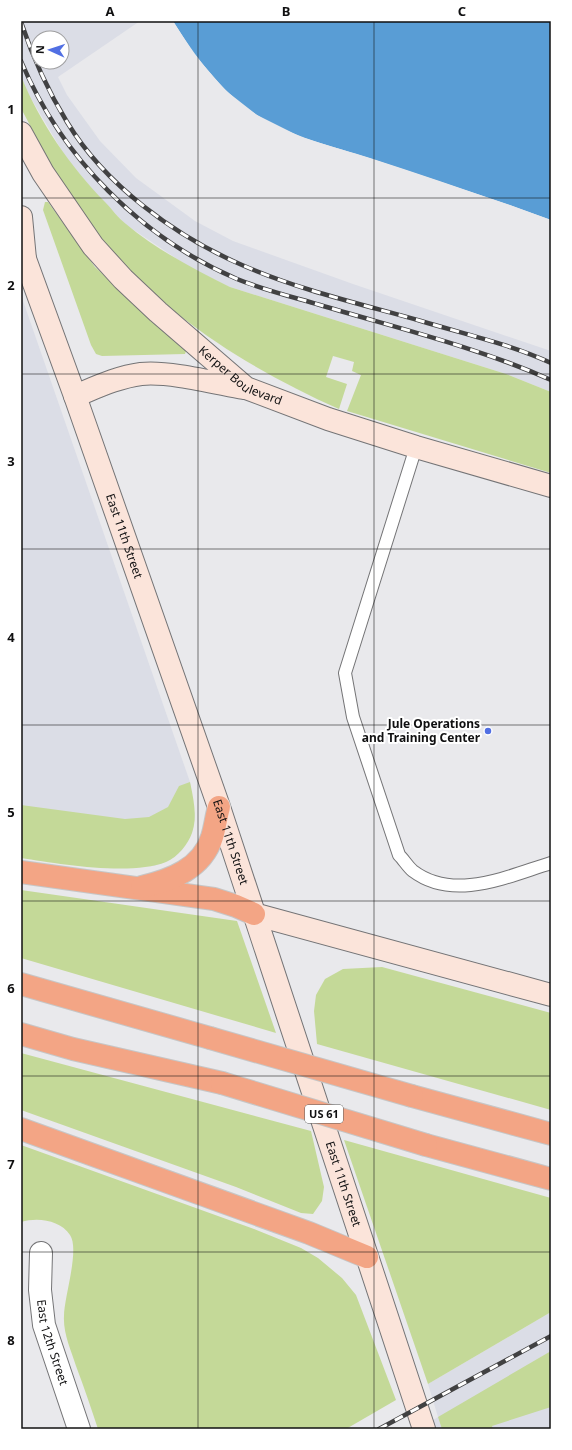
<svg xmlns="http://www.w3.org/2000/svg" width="572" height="1450" viewBox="0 0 572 1450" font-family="'Noto Sans',sans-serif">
<rect width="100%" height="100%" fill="#e9e9ec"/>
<g fill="#dbdde6" fill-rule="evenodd">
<path d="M21 21H140L58 77 67 95 100 141 136 178 195 221 233 241 353 284 551 351V392L506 374 230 287 189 267 125 224 93 190 65 156 29 95 21 98ZM38 38H62V62H38Z"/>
<polygon points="21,295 190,782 195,817 192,832 182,850 168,861 154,866 21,848"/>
<polygon points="551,1312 551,1429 419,1429 438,1417 428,1384"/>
</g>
<g fill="#c4d998">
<path d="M21 76C40 123 70 166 105 202 112 209 118 218 126 224 157 250 194 269 230 287L506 374 551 392V473L347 411 361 375 352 371 354 362 333 356 326 377 347 384 339 409C236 363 138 299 75 204 56 176 40 144 24 114L21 108Z"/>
<polygon points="45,202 48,202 95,267 183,348 186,351 185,354 102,356 96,354 91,345 43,210"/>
<path d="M190 782C193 797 198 817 192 833 188 844 178 857 166 862 131 876 59 864 21 858V805L125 819 149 817 168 807 179 786Z"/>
<polygon points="21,890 237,921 276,1033 21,958"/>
<polygon points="382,967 551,1013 551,1110 317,1044 314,1011 316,995 325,979 343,969"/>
<polygon points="21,1053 311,1131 324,1187 322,1201 313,1214 301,1213 236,1187 21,1110"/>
<polygon points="344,1140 551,1198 551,1312 428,1384"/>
<path d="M21 1145 254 1229 301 1248 318 1258 342 1278 356 1295 396 1400 346 1429H98C91 1408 84 1387 76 1366 71 1350 63 1333 64 1316 64 1297 80 1250 70 1235 60 1220 38 1217 21 1222Z"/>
<polygon points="551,1351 551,1407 492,1426 493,1429 442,1429 438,1417"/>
</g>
<path fill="#599dd5" d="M173 21H551V220C491 198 431 178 370 158 332 146 291 137 257 115 221 92 195 56 173 21Z"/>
<polygon fill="#e9e9ec" points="171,21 173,21 194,54 225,90 257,115 301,137 369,158 510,205 551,220 551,222 369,160 301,139 256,117 224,91 192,55"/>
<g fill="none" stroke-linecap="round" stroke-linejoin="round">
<defs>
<path id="lane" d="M416 447 345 673 353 717 399 855C404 860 408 867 413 871 454 902 508 876 551 863"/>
<g id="street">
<path id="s1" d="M41 1253 40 1290 44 1325 79 1429"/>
</g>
<g id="secondary">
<path id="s2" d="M21 133 43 173 93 246 123 279 158 312 246 388 328 419 416 447 551 486"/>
<polyline points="21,217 25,259"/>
<path id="s3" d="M21 248 75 396 219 807 424 1429"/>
<path d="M75 396C97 387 118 377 141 374 169 371 216 383 244 388"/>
<polyline points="254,914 551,995"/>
</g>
<g id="highway">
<polyline points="21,872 214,899 236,906 254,914"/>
<path d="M142 887C171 880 202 869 212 837 215 828 216 817 219 807"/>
<polyline points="21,984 210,1038"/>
<polyline points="21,1034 73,1049 222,1083"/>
<polyline points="412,1096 551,1134"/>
<polyline points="21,1129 309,1233 367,1257"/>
<polyline points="426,1145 551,1179"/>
</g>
</defs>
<use href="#lane" stroke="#747476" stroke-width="14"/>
<use href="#street" stroke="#747476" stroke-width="24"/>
<use href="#secondary" stroke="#747476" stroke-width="24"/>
<use href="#highway" stroke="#c6c6c6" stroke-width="24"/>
<use href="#lane" stroke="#fff" stroke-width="12"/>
<use href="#street" stroke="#fff" stroke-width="22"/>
<use href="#secondary" stroke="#fbe4da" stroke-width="22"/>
<use href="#highway" stroke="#f3a585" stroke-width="22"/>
<defs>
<g id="rail">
<path d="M21 22C32 55 48 91 67 122 105 185 175 236 242 265 299 290 361 304 421 321 464 334 510 344 551 363"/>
<path d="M21 61C61 157 141 238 237 279 264 290 293 297 320 305 397 328 477 347 551 380"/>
<polyline points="379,1429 551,1336"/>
</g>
</defs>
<use href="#rail" stroke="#414142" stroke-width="4.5"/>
<use href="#rail" stroke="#fff" stroke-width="3" stroke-dasharray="9" stroke-linecap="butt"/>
<defs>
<g id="highway-bridge">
<polyline points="210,1038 412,1096"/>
<polyline points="222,1083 426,1145"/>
</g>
</defs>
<use href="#highway-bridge" stroke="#c6c6c6" stroke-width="24" stroke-linecap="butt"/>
<use href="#highway-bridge" stroke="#f3a585" stroke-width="22"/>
</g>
<path fill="none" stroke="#101011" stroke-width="1" stroke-opacity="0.55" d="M198 21V1429M374 21V1429M21 198H551M21 374H551M21 549H551M21 725H551M21 901H551M21 1076H551M21 1252H551"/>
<circle fill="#516fe3" stroke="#fff" stroke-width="1.5" cx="488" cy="731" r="4"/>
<g text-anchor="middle" stroke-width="4" stroke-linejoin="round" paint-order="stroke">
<rect fill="#fff" stroke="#585858" stroke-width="1" x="305" y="1105" width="38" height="18" rx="3"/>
<g font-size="11" font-weight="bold" fill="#101011">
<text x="324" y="1118">US 61</text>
</g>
<g font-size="12" fill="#101011" stroke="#fff">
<text dy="4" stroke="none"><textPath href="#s2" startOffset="332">Kerper Boulevard</textPath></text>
<text dy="4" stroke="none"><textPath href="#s3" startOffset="306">East 11th Street</textPath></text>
<text dy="4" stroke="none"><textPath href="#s3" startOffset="630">East 11th Street</textPath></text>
<text dy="4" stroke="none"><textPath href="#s3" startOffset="990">East 11th Street</textPath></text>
<text dy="4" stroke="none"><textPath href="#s1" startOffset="91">East 12th Street</textPath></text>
</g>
<g font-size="12" font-weight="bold" fill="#101011" stroke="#fff" text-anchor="end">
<text x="480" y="728">Jule Operations<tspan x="480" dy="14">and Training Center</tspan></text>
</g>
</g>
<rect width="572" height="1450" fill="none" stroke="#ffffff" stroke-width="44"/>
<g transform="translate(50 50) rotate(273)"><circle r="19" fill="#ffffff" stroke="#9f9fa0"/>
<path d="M0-3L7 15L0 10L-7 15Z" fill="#516fe3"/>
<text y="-6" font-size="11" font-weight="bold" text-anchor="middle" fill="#101011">N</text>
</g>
<rect x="22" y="22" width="528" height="1406" fill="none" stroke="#101011" stroke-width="1.5"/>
<g font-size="13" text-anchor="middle" font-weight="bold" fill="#101011">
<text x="110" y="16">A</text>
<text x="286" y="16">B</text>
<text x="462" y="16">C</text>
<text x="11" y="114">1</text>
<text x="11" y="290">2</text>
<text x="11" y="466">3</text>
<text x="11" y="642">4</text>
<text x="11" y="817">5</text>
<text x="11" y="993">6</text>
<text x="11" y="1169">7</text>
<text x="11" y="1345">8</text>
</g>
</svg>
